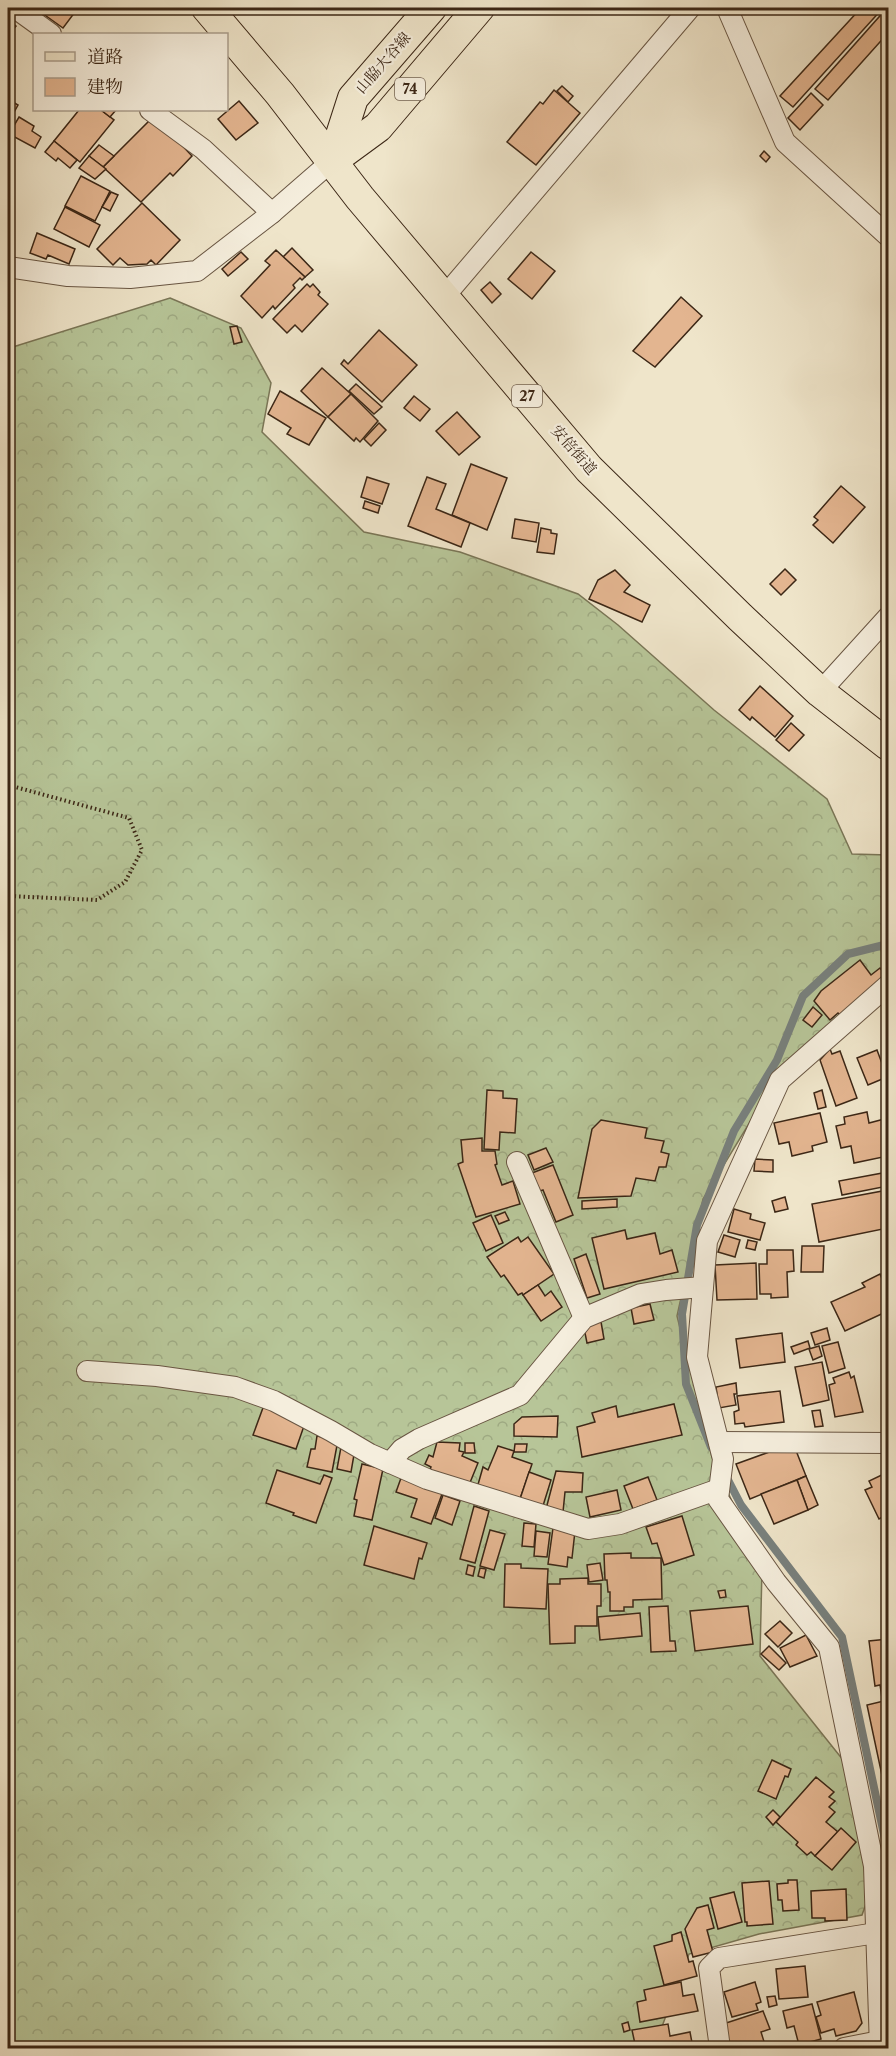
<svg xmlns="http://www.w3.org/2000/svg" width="896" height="2056" viewBox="0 0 896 2056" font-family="'Libre Caslon Text','Noto Serif JP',serif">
<defs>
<pattern id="forest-crowns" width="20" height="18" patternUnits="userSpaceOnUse" patternTransform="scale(1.5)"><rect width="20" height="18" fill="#b7c598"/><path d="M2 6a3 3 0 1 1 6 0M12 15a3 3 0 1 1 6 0" fill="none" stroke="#9ea982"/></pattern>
</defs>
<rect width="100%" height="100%" fill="#efe5ca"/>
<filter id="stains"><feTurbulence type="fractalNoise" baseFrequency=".00333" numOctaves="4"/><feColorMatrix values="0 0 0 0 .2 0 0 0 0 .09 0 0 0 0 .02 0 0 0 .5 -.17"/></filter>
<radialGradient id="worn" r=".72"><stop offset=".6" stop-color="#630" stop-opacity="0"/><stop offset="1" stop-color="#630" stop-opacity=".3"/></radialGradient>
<polygon fill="url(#forest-crowns)" stroke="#7a7657" stroke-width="1.5" points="170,298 241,328 271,383 262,432 364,532 460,552 578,594 618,625 714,710 827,799 852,854 888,855 888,988 764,1099 703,1199 677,1316 712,1457 762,1568 760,1656 863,1785 878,1870 862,1915 759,1934 689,1954 654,2048 8,2048 8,347 16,346"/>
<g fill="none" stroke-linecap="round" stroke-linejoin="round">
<g stroke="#78807d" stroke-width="8">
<polyline points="711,1447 686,1384 682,1314 697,1225 734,1131 777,1060 803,996 848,954 888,944"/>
<polyline points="726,1476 741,1505 842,1637 886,1844 888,1922"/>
</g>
</g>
<g fill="#e3b590" stroke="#3c2716" stroke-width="1.5">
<polygon points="35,8 78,8 63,28"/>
<polygon points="861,8 883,8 793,107 780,96"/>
<polygon points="887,8 888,33 828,100 815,89"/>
<polygon points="8,19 16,26 8,36"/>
<polygon points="562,86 573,96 568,102 557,91"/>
<polygon points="554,90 580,113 536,165 507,142 540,102 543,104"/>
<polygon points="811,93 823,105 800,130 788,118"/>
<polygon points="8,99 18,105 8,123"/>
<polygon points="239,101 258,123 236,140 218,119"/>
<polygon points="79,110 101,110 114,120 80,162 54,141"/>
<polygon points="101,110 116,110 110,117"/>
<polygon points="19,117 34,126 32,131 41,137 35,148 9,134"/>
<polygon points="150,120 177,140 192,156 173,176 170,173 141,202 103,167"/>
<polygon points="54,141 77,160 70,168 58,158 56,161 45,152"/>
<polygon points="99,145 114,156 103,167 89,156"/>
<polygon points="764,151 770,157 766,162 760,156"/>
<polygon points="89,156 106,169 95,179 79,168"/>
<polygon points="81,176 110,191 95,221 65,206"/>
<polygon points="111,192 118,195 110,211 102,207"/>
<polygon points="142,203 180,240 156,265 151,260 147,264 128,265 120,258 113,265 97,249"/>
<polygon points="65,207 100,225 89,247 54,229"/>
<polygon points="37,233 75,249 69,264 48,255 46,259 30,253"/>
<polygon points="292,248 313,270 305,277 283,257"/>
<polygon points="276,250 305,277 302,280 300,278 293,285 295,288 275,309 273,306 262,318 241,296 270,265 265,261"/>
<polygon points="241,252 248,259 228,276 222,269"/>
<polygon points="531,252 555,271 532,299 508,279"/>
<polygon points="490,282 501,294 492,303 481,290"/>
<polygon points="307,284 310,287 313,284 320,292 318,295 328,304 302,332 295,325 287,333 273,319"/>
<polygon points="681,297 702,316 655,367 633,351"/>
<polygon points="237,326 242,342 234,344 230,327"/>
<polygon points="379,330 417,365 382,402 341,364 344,360 348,364"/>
<polygon points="322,368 351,394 328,417 301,391"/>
<polygon points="356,384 382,407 374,414 349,391"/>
<polygon points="280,391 326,418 309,445 287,434 291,428 268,414"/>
<polygon points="351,394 378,421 360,442 356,438 354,441 328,417"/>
<polygon points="414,396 430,409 420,421 404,408"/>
<polygon points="457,412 480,437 459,455 436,431"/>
<polygon points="379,423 386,430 371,446 364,439"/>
<polygon points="471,464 507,478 487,530 452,515"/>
<polygon points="367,477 389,484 382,504 361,497"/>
<polygon points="427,477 446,484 436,509 470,523 461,547 408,526"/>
<polygon points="841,486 865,507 833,543 813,525 818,520 814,517"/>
<polygon points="365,501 380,506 378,513 363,508"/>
<polygon points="515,519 539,523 536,542 512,538"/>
<polygon points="541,528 551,530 551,533 557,534 554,554 537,552"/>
<polygon points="785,569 796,580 781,595 770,584"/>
<polygon points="615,570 630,585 624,592 650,605 642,622 589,599 598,580"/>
<polygon points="760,686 793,716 775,737 752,717 750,720 739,710"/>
<polygon points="791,723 804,735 789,751 776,740"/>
<polygon points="860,960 871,975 880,968 887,977 840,1015 838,1013 830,1020 814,1001 821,991"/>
<polygon points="813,1007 822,1015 812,1027 803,1020"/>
<polygon points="830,1049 832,1054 840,1051 857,1098 836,1106 820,1060"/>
<polygon points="877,1050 887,1077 868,1085 857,1058"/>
<polygon points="487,1090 503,1091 503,1098 517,1099 515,1133 500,1132 499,1150 484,1149"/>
<polygon points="822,1090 826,1107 818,1109 814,1093"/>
<polygon points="867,1112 869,1123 888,1118 888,1156 854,1163 851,1146 841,1148 836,1126 845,1124 844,1117"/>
<polygon points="820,1113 827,1142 812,1146 813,1151 792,1156 789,1142 779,1144 774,1123"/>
<polygon points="601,1120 647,1128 645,1138 664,1141 661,1152 669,1154 666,1167 659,1167 655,1181 636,1178 631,1196 578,1198 592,1129"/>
<polygon points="482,1138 482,1151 495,1151 497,1164 495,1165 502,1185 513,1181 520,1204 476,1217 458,1164 463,1162 461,1140"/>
<polygon points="546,1148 553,1162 534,1170 528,1155"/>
<polygon points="755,1159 773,1160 773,1172 754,1171"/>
<polygon points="553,1165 573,1215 556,1222 543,1190 540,1191 532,1173"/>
<polygon points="888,1172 888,1186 842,1195 839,1181"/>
<polygon points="888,1190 888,1228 819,1242 812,1204"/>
<polygon points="785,1197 788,1209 775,1212 772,1201"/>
<polygon points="617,1199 617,1207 582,1209 582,1201"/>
<polygon points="734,1209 751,1214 750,1219 765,1223 760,1240 728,1232"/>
<polygon points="505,1212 509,1220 499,1224 495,1216"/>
<polygon points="491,1215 503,1243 486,1251 473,1223"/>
<polygon points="625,1230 627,1239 655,1233 660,1254 672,1250 678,1272 604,1289 592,1238"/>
<polygon points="724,1235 740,1240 735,1257 718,1252"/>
<polygon points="518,1237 521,1242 528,1237 554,1274 523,1295 522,1293 518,1295 504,1275 501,1277 487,1257"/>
<polygon points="748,1240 757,1242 755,1250 746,1248"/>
<polygon points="802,1246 824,1246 823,1272 801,1272"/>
<polygon points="767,1250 793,1250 794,1271 787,1272 788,1297 771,1298 771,1294 760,1294 759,1264 767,1264"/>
<polygon points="586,1254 600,1294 587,1298 574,1259"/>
<polygon points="756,1263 757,1299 717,1300 715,1265"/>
<polygon points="880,1274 888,1293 888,1311 845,1331 831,1302 865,1287 862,1283"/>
<polygon points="538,1285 545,1296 551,1291 562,1307 541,1321 523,1295"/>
<polygon points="650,1304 654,1320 634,1324 631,1308"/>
<polygon points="600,1316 604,1339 587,1343 585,1333 594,1317"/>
<polygon points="827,1328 830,1340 815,1345 811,1333"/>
<polygon points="782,1333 785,1362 740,1368 736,1339"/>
<polygon points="808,1341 810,1348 794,1354 791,1347"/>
<polygon points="838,1342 845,1368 829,1373 822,1346"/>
<polygon points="819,1346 822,1356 813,1360 809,1349"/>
<polygon points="822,1362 829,1400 803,1406 795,1367"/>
<polygon points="849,1372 851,1378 854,1376 863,1412 835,1417 829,1385 835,1383 833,1378"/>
<polygon points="736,1383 737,1394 734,1394 736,1405 719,1408 716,1387"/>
<polygon points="780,1391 784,1422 745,1427 744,1423 735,1424 734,1412 739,1410 737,1396"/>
<polygon points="674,1404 682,1435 582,1457 577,1427 595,1422 592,1413 616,1406 618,1417"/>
<polygon points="264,1405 305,1423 296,1449 253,1435"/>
<polygon points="820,1410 823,1426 815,1427 812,1411"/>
<polygon points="558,1416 557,1437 514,1436 514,1424 522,1417"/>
<polygon points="317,1436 338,1440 332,1472 307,1467 311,1449 315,1449"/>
<polygon points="437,1442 460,1443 459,1451 464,1452 462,1456 478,1463 469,1485 430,1470 431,1467 425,1464 429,1455 433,1457"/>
<polygon points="465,1443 474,1443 475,1453 465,1453"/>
<polygon points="515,1444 527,1444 526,1452 514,1452"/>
<polygon points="498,1446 514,1451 512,1457 532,1464 519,1502 477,1488 483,1467 488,1470"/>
<polygon points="786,1446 795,1448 806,1476 750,1499 736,1464"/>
<polygon points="341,1447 355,1449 351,1472 337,1469"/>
<polygon points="362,1464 383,1469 372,1520 354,1516 357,1500 354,1499"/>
<polygon points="277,1470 320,1484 324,1475 332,1478 316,1523 293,1515 294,1513 266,1503"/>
<polygon points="556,1471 583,1473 582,1492 565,1492 563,1512 546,1509"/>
<polygon points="529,1472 551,1480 542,1509 519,1502"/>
<polygon points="888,1472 888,1514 879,1519 865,1490 872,1487 869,1481"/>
<polygon points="806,1476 818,1505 808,1510 797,1480"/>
<polygon points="648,1477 657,1500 633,1509 624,1486"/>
<polygon points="401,1478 442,1494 431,1524 411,1517 417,1499 396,1492"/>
<polygon points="797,1480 808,1510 774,1524 761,1494"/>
<polygon points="617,1490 621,1510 590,1517 586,1497"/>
<polygon points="443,1495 460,1501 452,1525 435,1518"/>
<polygon points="474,1506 489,1511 475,1563 460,1559"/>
<polygon points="682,1516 694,1555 664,1565 657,1543 652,1544 646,1527"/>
<polygon points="524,1523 536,1524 534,1547 522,1546"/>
<polygon points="374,1526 427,1543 422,1559 419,1558 414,1579 364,1565"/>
<polygon points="553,1528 575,1531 572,1558 568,1557 567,1567 548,1564"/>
<polygon points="490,1530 505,1534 494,1570 480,1566"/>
<polygon points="536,1531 550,1533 547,1557 534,1556"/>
<polygon points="631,1553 631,1558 661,1558 662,1599 633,1600 633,1607 624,1607 624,1611 610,1611 610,1592 608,1592 607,1580 605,1580 604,1554"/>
<polygon points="600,1563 603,1580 589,1582 587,1565"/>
<polygon points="505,1564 521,1564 521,1568 548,1569 546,1609 504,1607"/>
<polygon points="468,1565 475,1567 473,1576 466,1574"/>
<polygon points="480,1568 486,1569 484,1578 478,1576"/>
<polygon points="588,1578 588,1584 601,1584 601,1606 597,1606 597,1626 575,1626 575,1643 550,1644 548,1584 560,1584 560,1579"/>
<polygon points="725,1590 726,1597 720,1598 718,1591"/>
<polygon points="668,1606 670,1641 675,1641 676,1651 651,1652 649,1607"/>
<polygon points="748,1606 753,1644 695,1651 690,1611"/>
<polygon points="640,1613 642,1636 600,1640 598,1617"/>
<polygon points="780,1621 792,1633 778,1647 765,1634"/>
<polygon points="806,1635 817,1656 790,1667 780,1648"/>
<polygon points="888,1639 888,1697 882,1698 880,1685 875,1686 869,1641"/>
<polygon points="769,1646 786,1663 779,1670 761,1654"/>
<polygon points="888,1700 888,1784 884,1785 867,1705"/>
<polygon points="772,1760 791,1769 788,1777 785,1776 776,1799 758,1791"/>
<polygon points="816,1777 834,1792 829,1797 835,1801 829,1807 835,1812 826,1822 838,1832 815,1856 811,1852 807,1855 796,1845 798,1842 776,1822"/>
<polygon points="773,1810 780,1817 773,1825 766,1817"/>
<polygon points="841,1828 856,1842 832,1870 815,1856"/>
<polygon points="788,1880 797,1880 799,1910 783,1911 782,1900 778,1900 777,1884 788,1883"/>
<polygon points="769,1881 773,1924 747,1926 747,1922 745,1922 742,1883"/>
<polygon points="846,1889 847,1920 825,1921 825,1918 812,1918 811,1891"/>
<polygon points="734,1892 742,1922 718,1929 710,1898"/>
<polygon points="708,1905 714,1928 707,1930 713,1952 693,1957 685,1929 697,1908"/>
<polygon points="681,1932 689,1962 693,1961 697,1976 664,1985 654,1946 672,1941 672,1935"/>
<polygon points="805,1966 808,1997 779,1999 776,1969"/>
<polygon points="681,1982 683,1996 694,1994 698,2011 640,2022 637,2002 646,2000 644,1990"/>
<polygon points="755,1982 761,2002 756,2004 758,2010 732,2017 724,1992"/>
<polygon points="854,1992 862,2023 856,2031 836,2036 834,2029 821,2033 816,2017 821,2015 817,2002"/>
<polygon points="775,1996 777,2005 769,2007 767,1997"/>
<polygon points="812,2004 821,2039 799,2045 794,2026 787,2028 783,2011"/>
<polygon points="763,2011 770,2029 761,2032 766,2048 729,2048 723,2024"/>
<polygon points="628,2022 630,2030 624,2032 622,2024"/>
<polygon points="668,2024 670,2036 690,2032 693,2048 639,2048 638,2043 635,2044 632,2030"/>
</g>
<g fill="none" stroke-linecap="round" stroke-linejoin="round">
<defs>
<g id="minor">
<polyline points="15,8 51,34"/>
<polyline points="727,8 785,142 888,236"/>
<polyline points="150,110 203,149 272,213"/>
<polyline points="8,267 68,276 130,278 197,271 272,213 333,160"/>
<polyline points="444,297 690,8"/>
<polyline points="820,692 888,617"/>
<polyline points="517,1162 584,1318"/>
<polyline points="87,1371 157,1376 235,1387 274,1401 331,1431 370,1454 427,1479 588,1529 620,1524 719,1489"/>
<polyline points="719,1442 888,1443"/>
<polyline points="390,1463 402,1449 419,1439 520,1395 584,1318 641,1294 666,1290 703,1287"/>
<polyline points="720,2048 709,1968 719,1958 876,1933"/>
<polyline points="844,2048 880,2041"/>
<polyline points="880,2048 874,1866 829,1647 776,1582 718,1499 723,1459 697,1357 707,1241 780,1080 888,985"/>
</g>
<g id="primary">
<polyline points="207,8 280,94 360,198 589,469 740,617 820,692 888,745"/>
<polyline points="333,160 378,127 479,8"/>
<polyline points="333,160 353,98 431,8"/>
</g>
</defs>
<use href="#minor" stroke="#695643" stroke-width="22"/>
<use href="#primary" stroke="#3c2716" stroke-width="32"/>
<polyline stroke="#3c2716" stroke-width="4" stroke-dasharray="1.5 3" stroke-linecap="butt" points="8,785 129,818 142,850 125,882 97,900 8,896"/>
<use href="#minor" stroke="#f5eedd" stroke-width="20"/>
<use href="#primary" stroke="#efe5ca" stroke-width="30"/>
</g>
<g text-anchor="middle" stroke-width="4.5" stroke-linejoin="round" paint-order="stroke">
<g fill="#f5eedd" stroke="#746352" stroke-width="1.5">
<rect x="395" y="78" width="30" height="22" rx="4.5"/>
<rect x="512" y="385" width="30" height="22" rx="4.5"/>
</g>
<g font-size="14" font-weight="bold" fill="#3c2716">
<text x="410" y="94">74</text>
<text x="527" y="401">27</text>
</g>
<g font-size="15" fill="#3c2716" stroke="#f5eedd">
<text transform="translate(383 63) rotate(-49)" y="5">山脇大谷線</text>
<text transform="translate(574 450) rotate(49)" y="5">安倍街道</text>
</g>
</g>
<rect width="896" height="2056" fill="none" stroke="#efe5ca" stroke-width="30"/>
<rect x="9" y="9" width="878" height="2038" fill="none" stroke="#3c2716" stroke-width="3"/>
<rect x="15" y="15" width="866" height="2026" fill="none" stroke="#3c2716" stroke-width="1.5"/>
<rect x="33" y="33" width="195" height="78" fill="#f5eedd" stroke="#ab9e8d" stroke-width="1.5"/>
<rect x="45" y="52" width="30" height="9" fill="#efe5ca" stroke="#ab9e8d" stroke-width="1.5"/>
<text x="87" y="63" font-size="18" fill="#3c2716">道路</text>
<rect x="45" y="78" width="30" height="18" fill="#e3b590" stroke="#ab9e8d" stroke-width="1.5"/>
<text x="87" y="93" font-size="18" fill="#3c2716">建物</text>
<rect width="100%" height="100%" filter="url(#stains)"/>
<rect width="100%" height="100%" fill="url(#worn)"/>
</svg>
